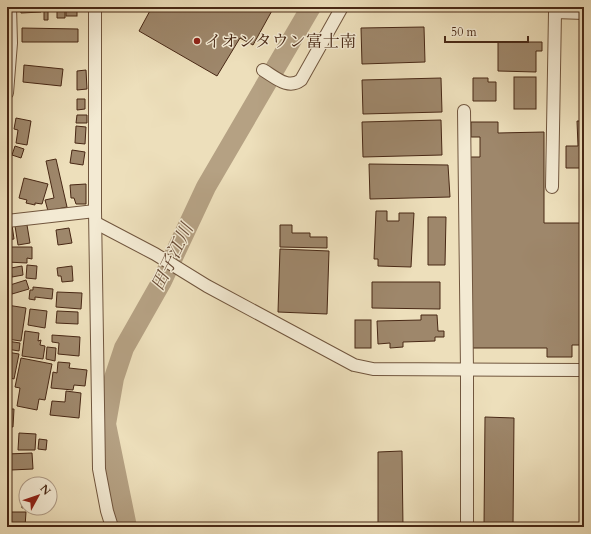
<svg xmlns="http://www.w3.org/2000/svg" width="591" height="534" viewBox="0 0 591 534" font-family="Cardo,'Noto Serif JP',serif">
<rect width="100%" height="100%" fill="#eddfbb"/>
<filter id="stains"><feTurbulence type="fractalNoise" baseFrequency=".005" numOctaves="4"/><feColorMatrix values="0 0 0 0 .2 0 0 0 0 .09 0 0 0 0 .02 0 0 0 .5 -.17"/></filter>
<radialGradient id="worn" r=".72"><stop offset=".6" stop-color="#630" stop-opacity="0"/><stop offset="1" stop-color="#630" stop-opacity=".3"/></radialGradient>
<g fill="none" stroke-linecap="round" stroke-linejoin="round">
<polyline stroke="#b5a183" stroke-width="20" points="127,527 106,424 114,378 124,348 162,281 206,187 311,7"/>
</g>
<g fill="#9e876b" stroke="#482815">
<polygon points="20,7 41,7 41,12 21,13"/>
<polygon points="44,7 65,7 65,18 57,18 57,11 48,11 48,20 44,20"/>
<rect x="66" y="7" width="11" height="9"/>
<polygon points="152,7 274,7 253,45 240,38 217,76 139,31"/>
<polygon points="424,27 425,62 362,64 361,28"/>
<polygon points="22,28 78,29 78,42 22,42"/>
<polygon points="498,42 542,42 542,51 536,51 536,72 498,71"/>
<polygon points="24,65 63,69 61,86 23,82"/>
<polygon points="86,70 87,89 77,90 77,71"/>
<rect x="514" y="77" width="22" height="32"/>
<polygon points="441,78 442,112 363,114 362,80"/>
<polygon points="473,78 488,78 488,82 496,82 496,101 473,101"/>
<polygon points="77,99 85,99 85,109 77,110"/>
<polygon points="77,115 87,115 87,123 76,123"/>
<polygon points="16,118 31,121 27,145 16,143 18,130 14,129"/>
<polygon points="441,120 442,155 363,157 362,122"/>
<polygon points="577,121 584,121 584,168 566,168 566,146 578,146"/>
<polygon points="471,122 498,122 498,133 544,132 544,223 584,223 584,345 572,345 572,357 547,357 547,348 471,348 470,157 480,157 480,137 471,137"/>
<polygon points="76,126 86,127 85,144 75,143"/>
<polygon points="15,146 24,149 21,158 12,155"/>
<polygon points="72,150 85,152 83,165 70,163"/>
<polygon points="56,159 67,207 48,211 45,200 54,198 46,161"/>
<polygon points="369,164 448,165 450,197 370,199"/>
<polygon points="24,178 48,184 42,204 35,203 35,205 26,203 27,200 19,198"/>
<polygon points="86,184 86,204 76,204 74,198 71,198 70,185"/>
<polygon points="376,211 387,211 387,221 399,221 399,213 414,213 411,267 378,266 378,259 374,259"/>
<polygon points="428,217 446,217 445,265 428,265"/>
<polygon points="7,225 12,225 14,239 7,240"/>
<polygon points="27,225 30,243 18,245 15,226"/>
<polygon points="280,225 292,225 292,233 310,233 310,237 327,237 327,248 280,247"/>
<polygon points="69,228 72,243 58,245 56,230"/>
<polygon points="7,247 32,247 32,259 27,258 27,263 7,262"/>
<polygon points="280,249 329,251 327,314 278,312"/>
<polygon points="27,265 37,266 36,279 26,278"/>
<polygon points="22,266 23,275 12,277 11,268"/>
<polygon points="72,266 73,281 62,282 61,276 58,276 57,268"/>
<polygon points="26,280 29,289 12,294 10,285"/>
<polygon points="372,282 440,282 440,309 372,308"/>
<polygon points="33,287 53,289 52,299 35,297 35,300 29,299 30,290 33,290"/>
<polygon points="57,292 82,293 81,309 56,307"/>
<polygon points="7,305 26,308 21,341 7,339"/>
<polygon points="30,309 47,311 45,328 28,325"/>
<polygon points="57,311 78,312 78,324 56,323"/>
<polygon points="421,315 437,315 438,331 444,331 444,337 435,337 435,341 403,342 403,347 390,348 390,343 378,344 377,321 421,320"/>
<rect x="355" y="320" width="16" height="28"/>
<polygon points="25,331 39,333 38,341 41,340 40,345 45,346 43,359 22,356"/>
<polygon points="52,335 80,337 79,356 58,354 59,343 52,342"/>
<polygon points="7,341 20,343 19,351 7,349"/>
<polygon points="47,347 56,348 55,361 46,359"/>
<polygon points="7,352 19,354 14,379 7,377"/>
<polygon points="21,358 52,364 45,400 39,399 37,410 17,406 20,388 15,387"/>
<polygon points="58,362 70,363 69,368 87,370 85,386 74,385 73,390 51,388 53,372 57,373"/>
<polygon points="66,391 81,393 79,418 50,415 52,401 65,402"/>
<polygon points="7,409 14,409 13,427 7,426"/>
<polygon points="485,417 514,418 513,527 484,527"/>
<polygon points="19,433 36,434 35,450 18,450"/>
<polygon points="39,439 47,440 46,450 38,449"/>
<polygon points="402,451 403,527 378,527 378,452"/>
<polygon points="32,453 33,469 11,470 10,466 7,466 7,454"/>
<polygon points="21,488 26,488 26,507 22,508"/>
<polygon points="10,512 26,512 25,527 9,527"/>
</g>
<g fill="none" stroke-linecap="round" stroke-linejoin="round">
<defs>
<g id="minor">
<polyline points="95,7 95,211 99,469 107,511 112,527"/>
<path d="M263 70C275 77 288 90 301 80L342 7"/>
<polyline points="7,93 11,43 10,7"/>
<polyline points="464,111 467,370 467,527"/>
<polyline points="552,187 555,12 584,13"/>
<polyline points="7,221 95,211"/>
<polyline points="96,223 155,254 207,286 354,365 373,369 584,370"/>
</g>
</defs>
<use href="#minor" stroke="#71563e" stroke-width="14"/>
<use href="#minor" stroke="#f3ead3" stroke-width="12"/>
</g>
<circle fill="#8f2418" stroke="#f3ead3" stroke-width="1.5" cx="197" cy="41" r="4"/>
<g text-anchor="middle" stroke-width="3" stroke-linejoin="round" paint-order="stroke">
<g font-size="17" fill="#482815" stroke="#f3ead3" text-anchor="start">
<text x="205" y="47">イオンタウン富士南</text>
</g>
<g font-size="18" font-style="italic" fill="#694c36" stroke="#f3ead3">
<text transform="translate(172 257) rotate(-64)" y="6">田子江川</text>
</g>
</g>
<rect width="591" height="534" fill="none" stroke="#eddfbb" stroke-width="24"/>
<rect x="8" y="8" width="575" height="518" fill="none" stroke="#482815" stroke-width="2"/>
<rect x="12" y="12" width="567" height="510" fill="none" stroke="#482815"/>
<g transform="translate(38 496) rotate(50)"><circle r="19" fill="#f3ead3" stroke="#af9c87"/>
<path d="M0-3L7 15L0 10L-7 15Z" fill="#8f2418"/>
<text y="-6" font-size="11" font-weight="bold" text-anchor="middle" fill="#482815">N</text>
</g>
<path d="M445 36v6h83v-6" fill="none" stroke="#482815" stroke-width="2"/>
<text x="451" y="36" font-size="12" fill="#482815" stroke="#f3ead3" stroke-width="3" paint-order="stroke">50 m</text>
<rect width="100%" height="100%" filter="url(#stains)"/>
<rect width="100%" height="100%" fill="url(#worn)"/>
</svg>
